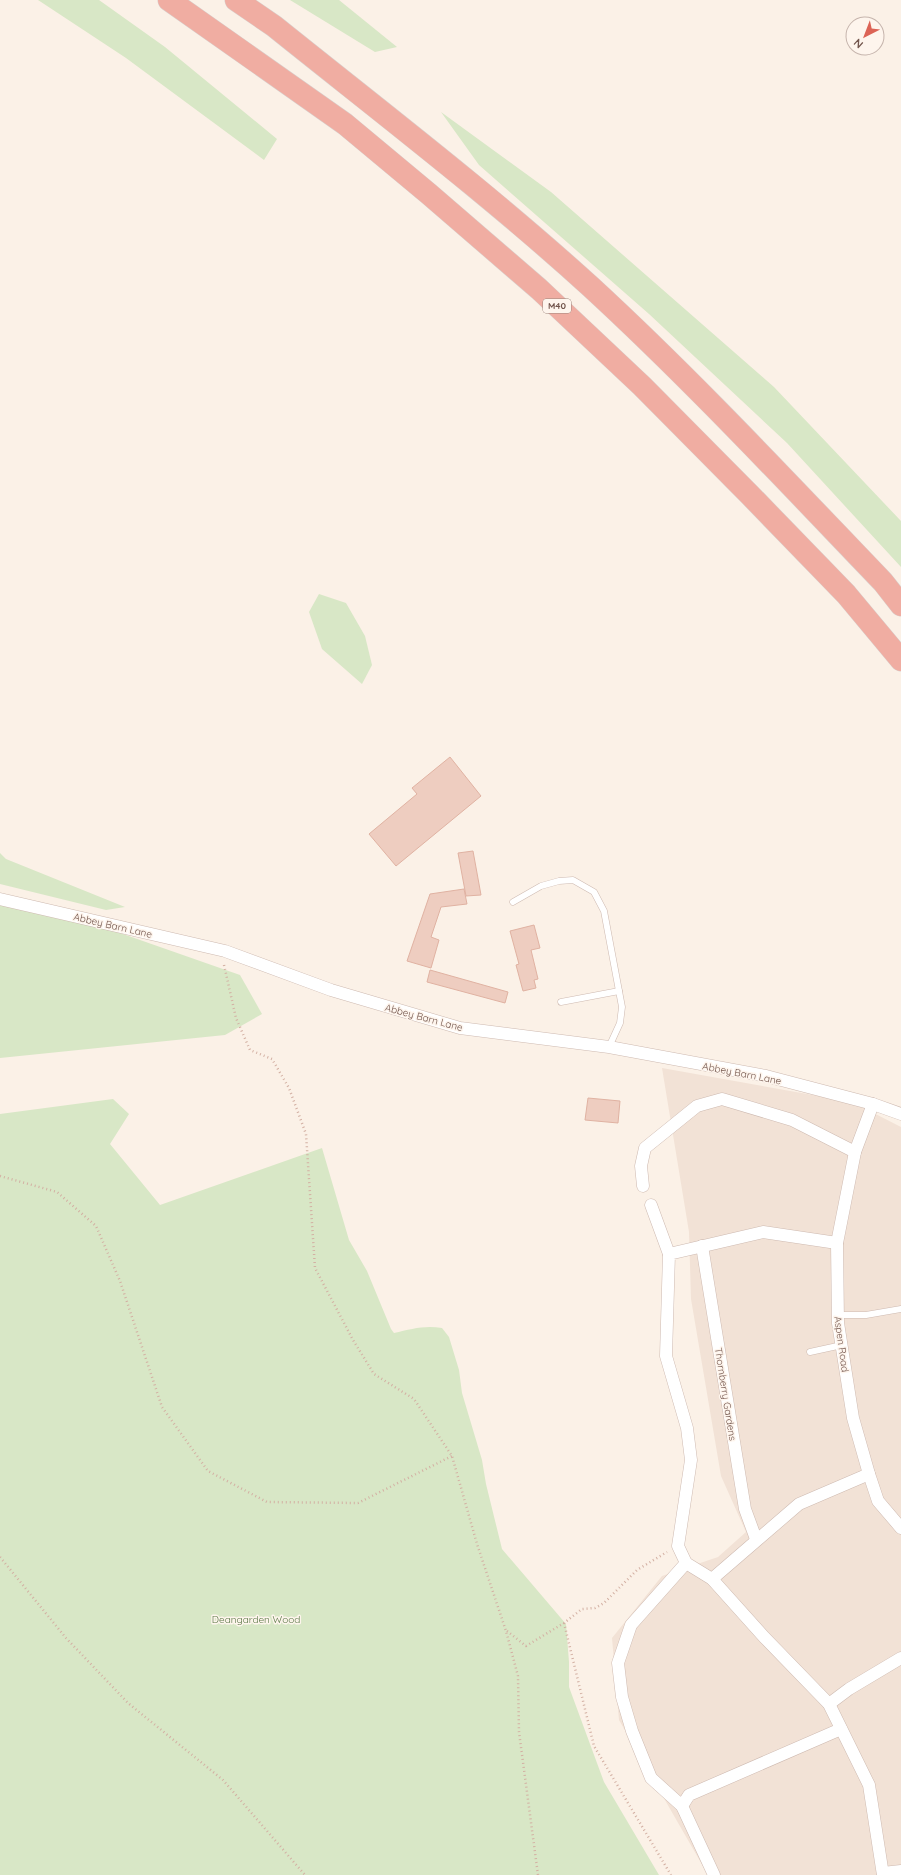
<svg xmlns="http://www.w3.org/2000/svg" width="901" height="1875" viewBox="0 0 901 1875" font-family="Quicksand,sans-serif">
<rect width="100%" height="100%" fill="#fbf1e7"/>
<polygon fill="#f2e2d6" points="662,1068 852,1102 901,1127 901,1875 708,1875 619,1720 612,1638 662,1576 718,1557 746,1532 721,1476 691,1299 689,1232"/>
<g fill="#d8e7c6">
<polygon points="38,0 99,0 165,47 277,139 264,160 126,58"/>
<polygon points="290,0 339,0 397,47 375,52"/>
<polygon points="441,112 551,192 774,387 901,521 901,567 787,443 649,314 479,165"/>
<polygon points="319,594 346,603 365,636 372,665 362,684 322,649 309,612"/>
<polygon points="0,853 6,859 125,907 106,910 0,884"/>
<polygon points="0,899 83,920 240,975 262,1014 225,1035 0,1058"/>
<path d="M113 1099 129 1114 110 1144 160 1205 322 1148 349 1240 367 1271 391 1329 394 1333C411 1329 425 1325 442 1328L449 1337 459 1370 462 1393 482 1460 486 1484 502 1549 566 1624 569 1662V1687L604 1782 659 1875H0V1114Z"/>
</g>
<g fill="#eecdc0" stroke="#e0b2a2">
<polygon points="450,757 481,796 396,866 369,834 417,794 412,788"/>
<polygon points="473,851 481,895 466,896 458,853"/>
<polygon points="464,889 467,904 441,907 431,937 439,940 431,968 407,961 430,894"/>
<polygon points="534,925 540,948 531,950 538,979 534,980 536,988 523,991 516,965 519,964 510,931"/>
<polygon points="430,970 508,992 505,1003 427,982"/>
<polygon points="588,1098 620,1101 618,1123 585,1120"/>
</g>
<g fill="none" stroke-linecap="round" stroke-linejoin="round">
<defs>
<g id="lane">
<polyline points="513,902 541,886 559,881 573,880 594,892 604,911 622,1007 620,1023 609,1047"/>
<polyline points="561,1002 619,991"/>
<polyline points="837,1315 866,1315 901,1309"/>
<polyline points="810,1352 842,1345"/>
</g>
<g id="street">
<polyline points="0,899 225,951 331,990 460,1028 609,1047 766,1076 873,1104 901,1114"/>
<polyline points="873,1104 855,1152 837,1243 838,1323 853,1418 869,1474 878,1501 901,1528"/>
<polyline points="643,1186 641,1166 645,1148 697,1106 722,1099 792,1120 855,1152"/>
<polyline points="651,1205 669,1254"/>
<polyline points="837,1243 763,1232 669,1254 666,1356 687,1428 691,1460 678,1546 686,1563 631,1625 618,1663 622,1697 632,1731 651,1778 682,1806 689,1795 841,1729"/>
<polyline points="702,1246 745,1509 756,1539"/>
<polyline points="686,1563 712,1579 799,1504 869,1474"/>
<polyline points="712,1579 764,1637 829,1704 869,1785 883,1875"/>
<polyline points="829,1704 849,1689 901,1658"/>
<polyline points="682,1806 714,1875"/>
<polyline points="883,1873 901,1871"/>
</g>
<g id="highway">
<polyline points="169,0 345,124 429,194 539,289 642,386 750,495 846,594 901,660"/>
<path d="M236 0 274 26C381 112 490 195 591 287 693 381 787 482 883 582L901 605"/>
</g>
</defs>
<use href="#lane" stroke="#cebab1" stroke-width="7"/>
<use href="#street" stroke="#cebab1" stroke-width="13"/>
<use href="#highway" stroke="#d8d0cd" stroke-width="23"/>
<g stroke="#d3b0a3" stroke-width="2.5" stroke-dasharray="1 3" stroke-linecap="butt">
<polyline points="224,965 236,1018 250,1050 272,1059 289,1088 306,1134 315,1268 353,1340 374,1374 414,1399 452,1456 477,1544 506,1631 518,1676 519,1732 538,1875"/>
<polyline points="0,1176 57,1192 96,1226 120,1281 162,1407 208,1471 267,1502 358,1503 452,1456"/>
<polyline points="0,1557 66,1638 128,1703 223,1780 305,1875"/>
<polyline points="564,1623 594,1746 671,1875"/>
<polyline points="507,1631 526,1646 564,1623 582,1609 595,1608 604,1603 637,1570 667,1552"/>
</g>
<use href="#lane" stroke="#fff" stroke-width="6"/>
<use href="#street" stroke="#fff" stroke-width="12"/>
<use href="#highway" stroke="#f0ada2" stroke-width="22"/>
</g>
<g text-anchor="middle" stroke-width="3" stroke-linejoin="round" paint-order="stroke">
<rect fill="#fef5ed" stroke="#9d867d" stroke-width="1" x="543" y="299" width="28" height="14" rx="3"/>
<g font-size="9" font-weight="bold" fill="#73564d">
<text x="557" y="309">M40</text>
</g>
<g font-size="10" fill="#73564d" stroke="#fef5ed">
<text transform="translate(113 925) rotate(13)" y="4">Abbey Barn Lane</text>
<text transform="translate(424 1017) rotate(15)" y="4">Abbey Barn Lane</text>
<text transform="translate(742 1073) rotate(11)" y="4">Abbey Barn Lane</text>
<text transform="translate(842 1344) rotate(82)" y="4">Aspen Road</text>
<text transform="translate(726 1394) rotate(81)" y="4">Thornberry Gardens</text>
</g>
<g font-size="10" fill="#5a7846" stroke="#fef5ed">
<text x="256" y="1623">Deangarden Wood</text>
</g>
</g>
<g transform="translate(865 36) rotate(222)"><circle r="19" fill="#fef5ed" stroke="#c6b5ad"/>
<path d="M0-3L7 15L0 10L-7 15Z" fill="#dc6355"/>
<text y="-6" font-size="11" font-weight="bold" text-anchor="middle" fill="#73564d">N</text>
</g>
</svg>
